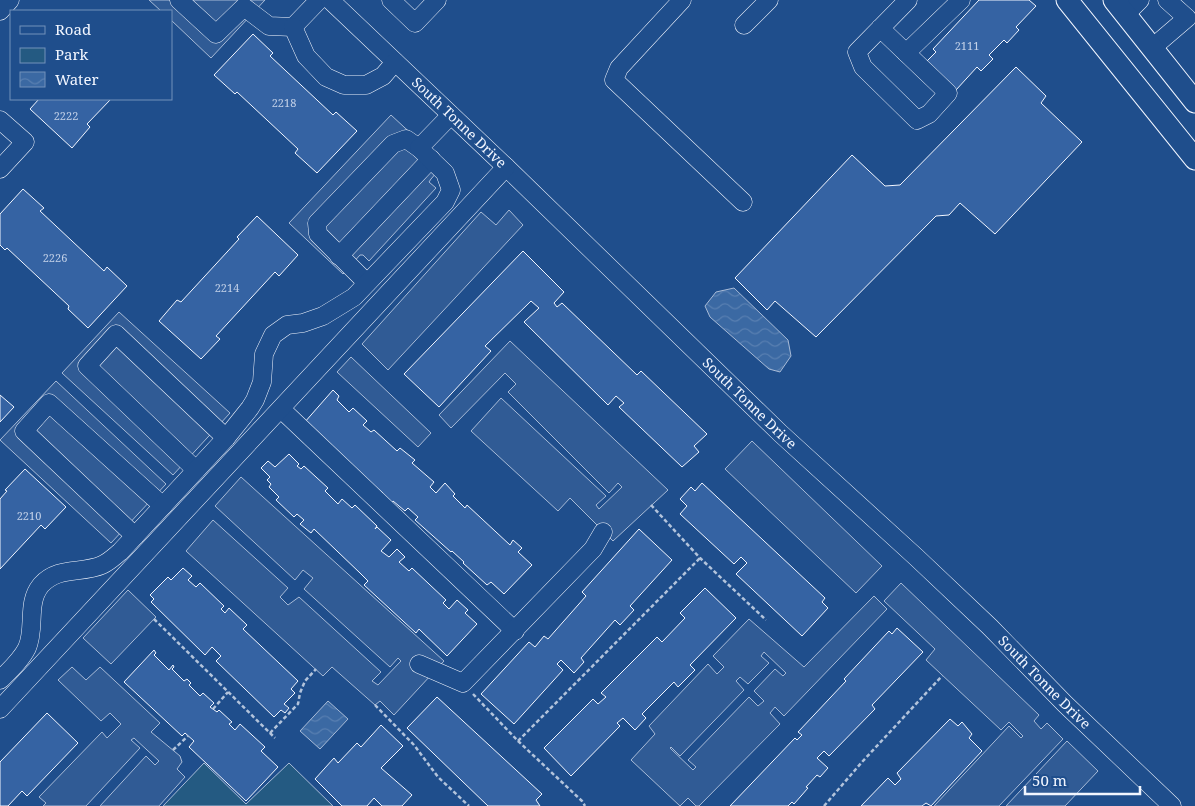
<svg xmlns="http://www.w3.org/2000/svg" width="1195" height="806" viewBox="0 0 1195 806" font-family="'Noto Serif',serif">
<defs>
<pattern id="water-waves" width="16" height="10" patternUnits="userSpaceOnUse" patternTransform="scale(1.25)"><rect width="16" height="10" fill="#3b69a3"/><path d="M0 5q4-4 8 0t8 0" fill="none" stroke="#587fb1"/></pattern>
</defs>
<rect width="100%" height="100%" fill="#1f4e8c"/>
<polygon fill="#245a82" stroke="#a8bbd7" points="204,763 246,804 289,763 333,806 163,806"/>
<g fill="#305b95" stroke="#a8bbd7" fill-rule="evenodd">
<polygon points="149,0 265,0 211,58 171,20 171,11 161,11"/>
<polygon points="391,115 444,164 431,179 429,182 436,188 369,261 363,255 360,255 343,274 289,223"/>
<polygon points="509,210 523,225 388,370 362,344 481,212 496,225"/>
<polygon points="119,312 230,413 173,475 62,373"/>
<polygon points="510,341 668,490 613,541 570,498 558,511 471,431 501,398 606,496 596,505 599,509 622,487 618,483 609,493 508,392 516,384 505,373 451,428 439,415"/>
<polygon points="351,357 431,433 418,447 337,372"/>
<polygon points="56,381 166,484 111,543 0,440"/>
<polygon points="752,441 882,566 856,593 725,469"/>
<polygon points="241,477 444,661 394,715 380,701 375,705 332,667 323,676 186,551 213,520 288,588 280,597 288,605 299,597 381,672 372,681 378,685 401,661 398,658 390,667 304,589 313,578 303,570 295,580 215,506"/>
<polygon points="901,583 1039,715 1034,721 1041,729 1047,723 1063,739 999,806 934,806 1009,726 1021,738 1023,736 1009,722 1001,730 926,660 935,649 884,601"/>
<polygon points="128,590 156,617 111,664 83,638"/>
<path d="M874 596 887 609 784 716 775 707 770 713 780 724 699 806H696L688 798 680 806 631 760 655 734 649 726 708 664 717 674 724 667 713 656 749 619 804 667ZM764 652 786 673 783 676 775 669 754 691 764 701 758 706 749 697 688 760 696 767 693 770 670 748 671 747 680 756 744 690 736 681 740 677 748 684 769 663 761 656Z"/>
<polygon points="72,667 86,680 100,667 160,723 151,732 180,756 182,762 177,769 185,777 159,806 100,806 146,756 155,765 159,761 134,738 131,740 140,748 86,806 43,806 46,803 39,797 102,732 107,738 121,724 110,713 101,721 58,680"/>
<polygon points="1067,741 1098,771 1065,806 1006,806"/>
</g>
<g fill="url(#water-waves)" stroke="#a8bbd7">
<polygon points="734,288 788,340 791,356 780,372 769,369 710,317 705,306 716,292"/>
<polygon points="328,701 348,719 320,749 300,731"/>
</g>
<g fill="#3563a3" stroke="#f2f6ff">
<polygon points="979,0 1029,0 1036,6 1016,27 1019,30 1007,43 1004,40 989,55 993,59 981,71 977,67 956,90 927,61 936,52 933,49"/>
<polygon points="253,34 273,53 270,56 333,115 336,112 357,131 317,173 295,153 298,149 237,92 235,94 214,75"/>
<polygon points="1016,67 1046,96 1041,103 1082,142 995,234 960,203 949,215 936,216 816,337 775,301 767,310 735,278 852,155 885,186 900,185"/>
<polygon points="39,99 111,99 87,124 90,127 72,148 30,109"/>
<polygon points="23,189 44,208 40,211 104,271 107,267 127,286 88,328 68,309 69,306 7,248 5,250 0,245 0,214"/>
<polygon points="257,216 298,255 279,276 275,272 216,336 220,339 201,359 159,321 177,300 181,302 239,239 237,237"/>
<polygon points="523,251 564,292 554,303 557,307 562,303 637,375 641,371 707,434 694,446 699,452 682,467 619,407 624,403 616,396 608,405 524,322 539,308 531,301 485,346 491,351 439,407 404,374"/>
<polygon points="333,390 339,396 337,400 349,412 353,408 367,421 363,425 371,432 374,430 397,451 400,448 415,460 412,463 434,482 430,487 436,493 445,483 455,494 453,496 465,508 467,505 510,545 513,540 522,548 518,552 532,565 504,594 491,582 487,585 463,563 464,562 452,551 451,552 415,520 418,517 408,508 405,511 393,501 392,504 382,494 383,493 365,479 304,423"/>
<polygon points="0,395 14,407 0,422"/>
<polygon points="289,454 299,464 297,466 301,469 304,466 328,488 325,491 338,504 342,499 352,508 355,505 377,526 375,529 377,527 391,540 381,551 389,557 397,549 405,557 399,562 409,571 412,568 446,600 443,603 449,609 457,600 468,610 465,613 477,624 447,656 419,629 416,633 364,585 368,581 360,573 314,529 311,533 300,524 304,520 297,514 294,517 276,500 279,497 269,487 271,484 267,480 270,477 261,468 268,461 275,467"/>
<polygon points="25,469 66,507 45,529 41,525 0,569 0,499 7,491 5,490"/>
<polygon points="702,483 825,598 822,602 828,608 802,636 736,574 747,563 741,557 734,564 680,514 687,506 680,499 691,487 695,491"/>
<polygon points="639,529 672,560 630,606 634,610 620,625 615,620 581,658 584,662 574,673 561,660 557,664 563,670 514,724 481,694 529,642 535,647 544,636 548,639 586,596 582,592"/>
<polygon points="183,568 192,576 188,580 196,587 200,583 224,606 221,609 225,613 229,608 247,625 243,629 298,681 291,689 295,693 284,704 289,708 285,713 281,710 274,717 216,661 221,656 212,647 205,655 151,602 154,599 150,595 168,577 171,580"/>
<polygon points="705,588 736,618 690,665 695,670 678,687 674,682 642,714 646,718 635,730 623,718 617,723 620,726 571,776 544,748 593,699 598,704 606,697 601,693 657,637 662,642 685,618 680,613"/>
<polygon points="897,628 923,652 872,705 875,709 829,756 824,751 817,758 828,768 820,777 817,775 806,787 808,788 794,804 792,802 788,806 730,806 795,738 797,740 802,735 798,732 846,681 844,679 889,631 892,634"/>
<polygon points="154,650 156,653 154,655 169,670 173,665 174,667 172,669 184,681 187,679 191,683 189,685 200,696 203,693 214,703 210,707 217,712 219,710 232,722 229,724 235,730 240,724 265,747 261,751 278,767 246,801 189,747 194,741 185,733 182,736 124,682"/>
<polygon points="437,697 542,794 536,800 540,806 488,806 407,728"/>
<polygon points="47,713 78,743 27,796 22,791 8,806 0,806 0,762"/>
<polygon points="950,719 958,726 962,722 972,734 969,738 982,751 931,806 926,803 922,806 861,806 888,778 895,785 901,779 897,773"/>
<polygon points="381,725 403,746 381,768 412,795 402,806 382,806 374,798 367,806 342,806 315,779 334,758 338,763 357,743 361,747"/>
</g>
<g fill="none" stroke-linecap="round" stroke-linejoin="round">
<defs>
<g id="minor">
<polyline points="179,0 216,34 244,7 269,26 293,27 319,0"/>
<path id="s1" d="M330 0 506 167 780 433 916 557 990 627 1065 704 1172 806"/>
<polyline points="391,0 415,23 437,0"/>
<polyline points="682,0 619,68 614,80 743,202"/>
<polyline points="0,11 10,0"/>
<polyline points="1125,15 1140,0"/>
<polyline points="744,25 769,0"/>
<polyline points="293,27 306,56 326,77 344,85 366,85 383,76 395,62"/>
<polyline points="880,28 948,93 929,114 917,120 863,67 857,52 908,0"/>
<polyline points="1152,48 1187,18 1167,0"/>
<polyline points="906,53 961,0"/>
<polyline points="0,120 25,142 0,169"/>
<polyline points="339,256 431,159"/>
<polyline points="367,283 318,234 317,223 393,144 406,139 419,148"/>
<polyline points="281,409 515,631"/>
<polyline points="196,470 87,366 116,334 226,438"/>
<polyline points="135,536 24,431 49,403 163,506"/>
<polyline points="419,664 463,683 593,549 603,532"/>
<path d="M0 680C10 670 21 660 27 648 36 628 26 603 41 585 58 566 81 574 102 565 109 562 115 556 120 552L226 438 250 408 255 400 262 382 264 354 273 335 287 325 303 323 323 316 354 297 445 202 451 190 445 173 419 148 451 115"/>
<polyline points="0,709 506,167"/>
</g>
<g id="major">
<polyline points="1067,0 1195,159"/>
<polyline points="1114,0 1195,102"/>
</g>
</defs>
<use href="#minor" stroke="#f2f6ff" stroke-width="19"/>
<use href="#major" stroke="#f2f6ff" stroke-width="23"/>
<g stroke="#b3c4dc" stroke-width="2.5" stroke-dasharray="4 2.5" stroke-linecap="butt">
<polyline points="651,505 700,558 766,620"/>
<polyline points="154,619 275,738"/>
<polyline points="473,694 518,741 582,801 585,806"/>
<polyline points="375,705 414,745 438,777 469,806"/>
<polyline points="213,709 228,692"/>
<polyline points="270,733 298,704 300,693 305,681 316,669"/>
<polyline points="518,741 700,558"/>
<polyline points="173,750 188,736"/>
<polyline points="824,806 862,762 942,676"/>
</g>
<use href="#minor" stroke="#1f4e8c" stroke-width="18"/>
<use href="#major" stroke="#1f4e8c" stroke-width="21"/>
</g>
<g text-anchor="middle" stroke-width="4" stroke-linejoin="round" paint-order="stroke">
<g font-size="11" fill="#c3d1e8">
<text x="967" y="50">2111</text>
<text x="284" y="107">2218</text>
<text x="66" y="120">2222</text>
<text x="55" y="262">2226</text>
<text x="227" y="292">2214</text>
<text x="29" y="520">2210</text>
</g>
<g font-size="14" fill="#f2f6ff" stroke="#1f4e8c">
<text dy="5" stroke="none"><textPath href="#s1" startOffset="178">South Tonne Drive</textPath></text>
<text dy="5" stroke="none"><textPath href="#s1" startOffset="582">South Tonne Drive</textPath></text>
<text dy="5" stroke="none"><textPath href="#s1" startOffset="988">South Tonne Drive</textPath></text>
</g>
</g>
<rect x="10" y="10" width="162" height="90" fill="#1f4e8c" stroke="#7391ba"/>
<rect x="20" y="26" width="25" height="8" fill="#1f4e8c" stroke="#7391ba"/>
<text x="55" y="35" font-size="15" fill="#f2f6ff">Road</text>
<rect x="20" y="48" width="25" height="15" fill="#245a82" stroke="#7391ba"/>
<text x="55" y="60" font-size="15" fill="#f2f6ff">Park</text>
<rect x="20" y="72" width="25" height="15" fill="url(#water-waves)" stroke="#7391ba"/>
<text x="55" y="85" font-size="15" fill="#f2f6ff">Water</text>
<path d="M1025 786v8h115v-8" fill="none" stroke="#f2f6ff" stroke-width="2.5"/>
<text x="1032" y="786" font-size="15" fill="#f2f6ff" stroke="#1f4e8c" stroke-width="4" paint-order="stroke">50 m</text>
</svg>
